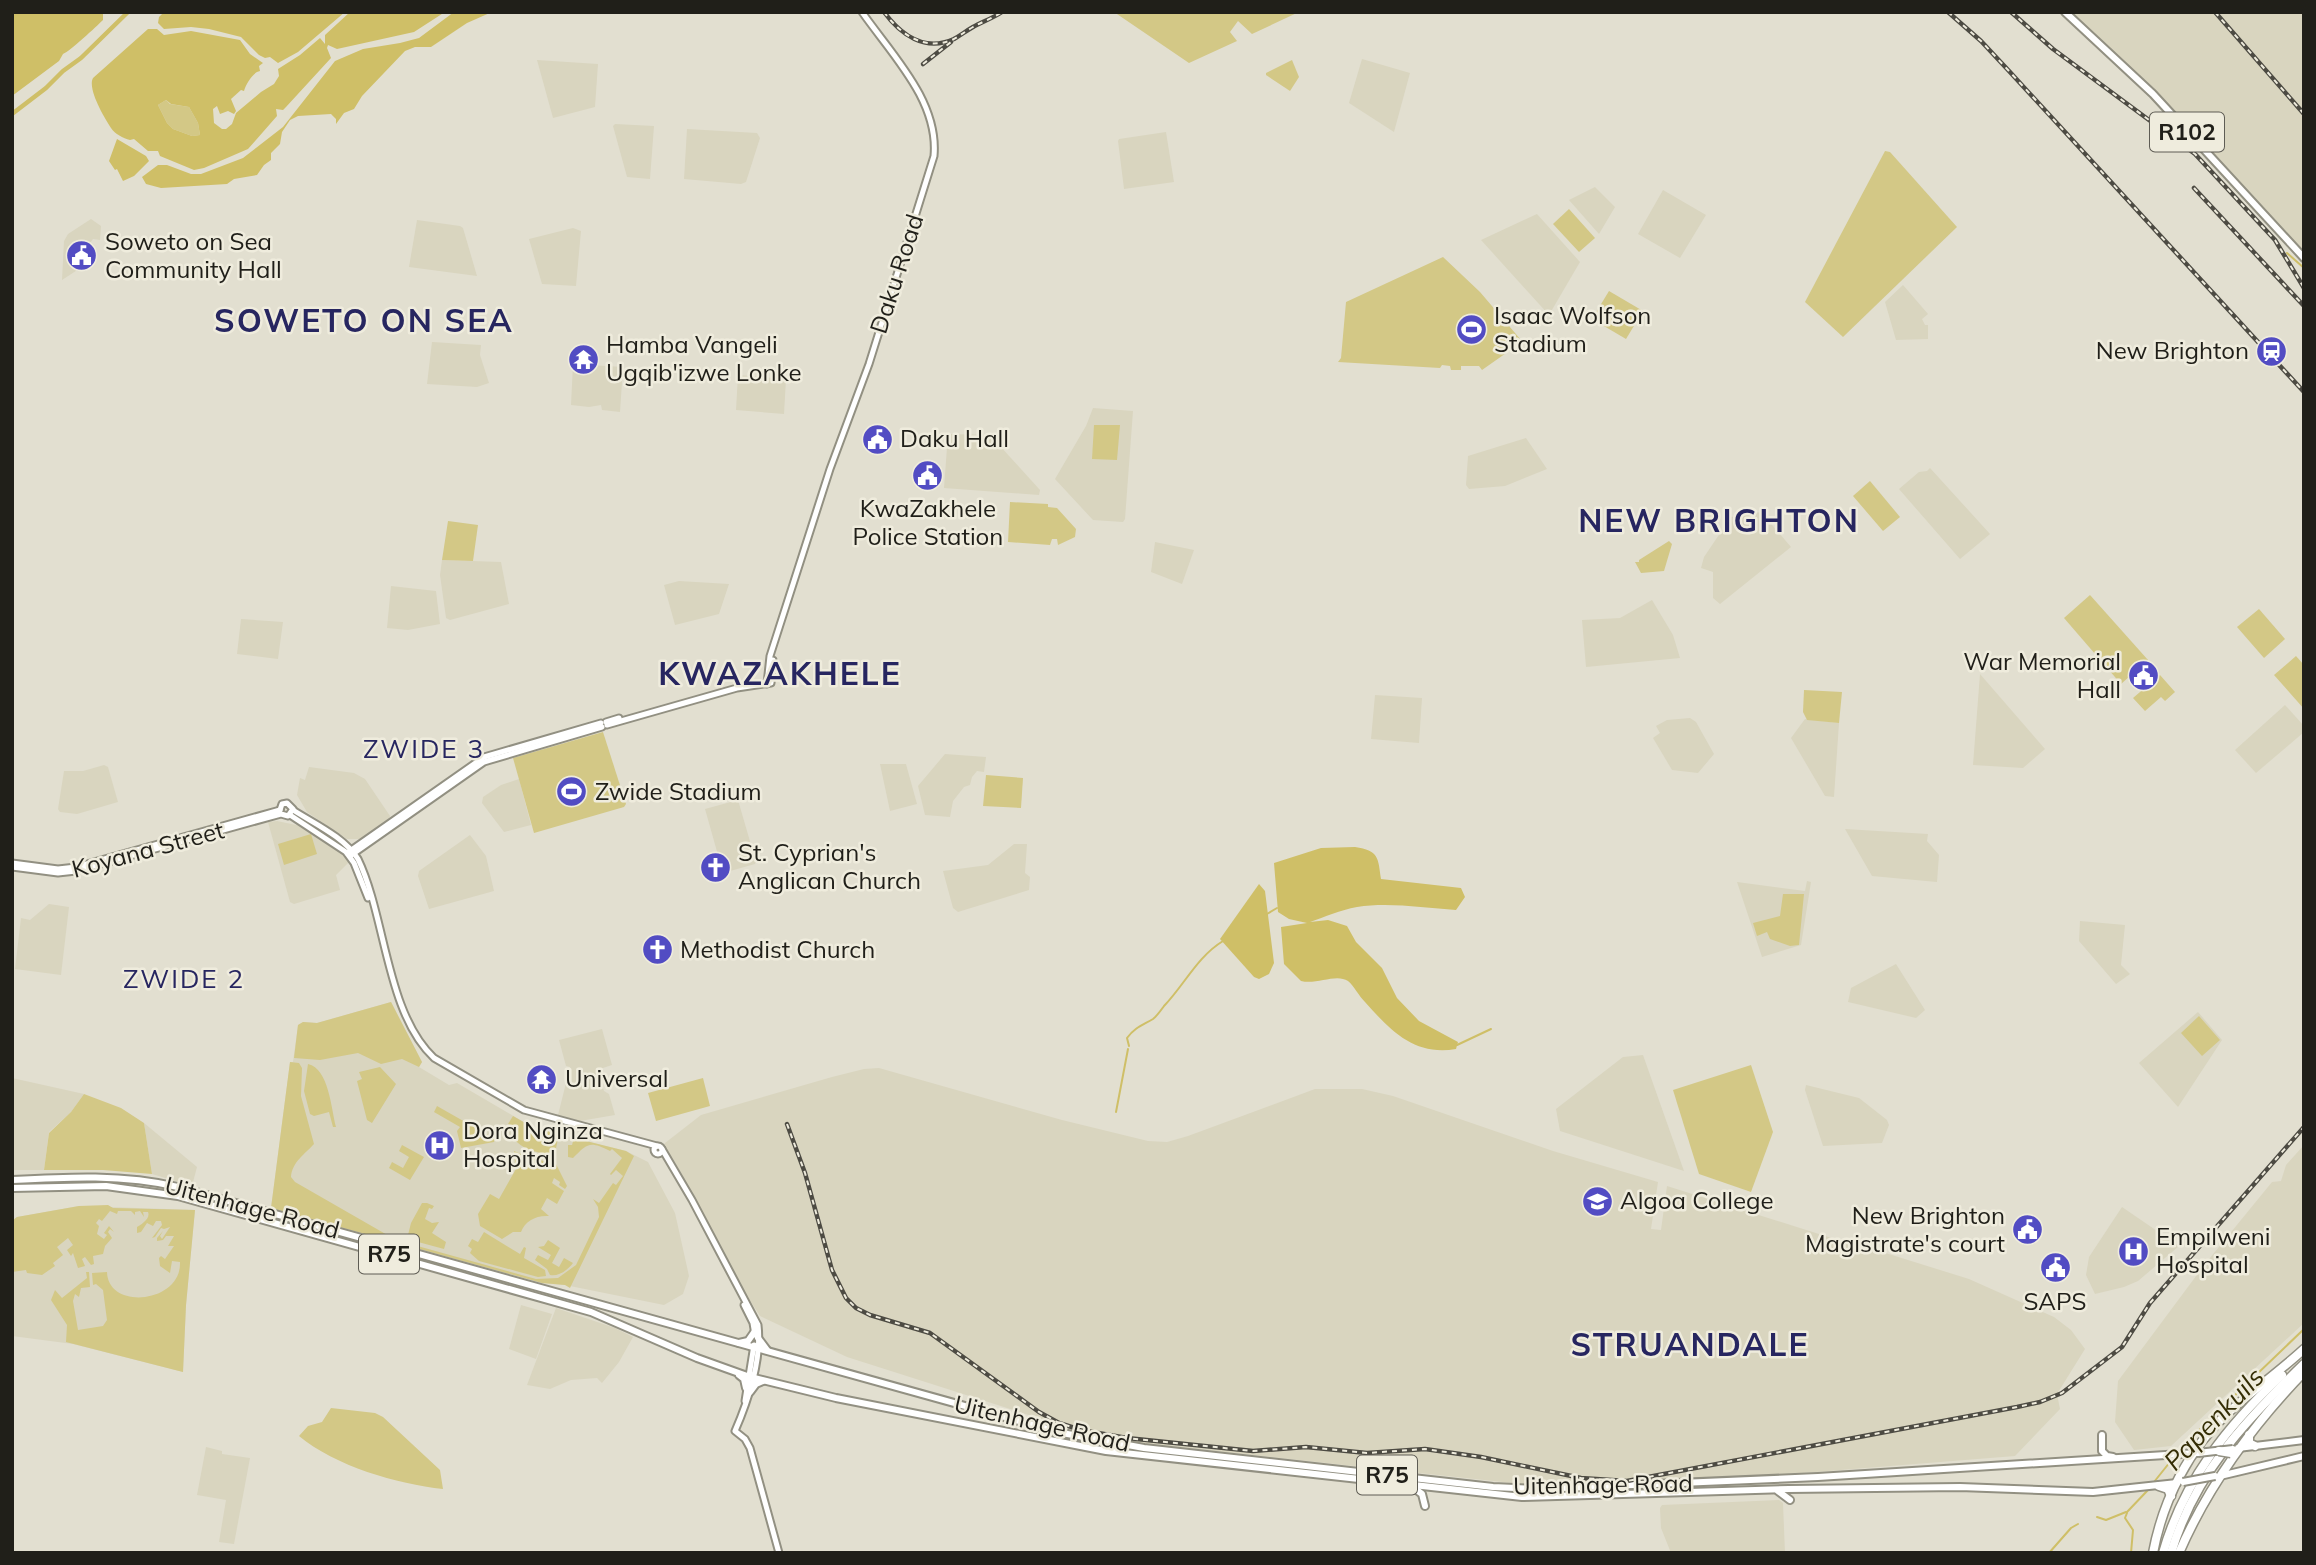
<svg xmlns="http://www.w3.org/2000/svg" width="2316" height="1565" viewBox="0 0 2316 1565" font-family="Mulish,sans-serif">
<rect width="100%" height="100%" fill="#e2dfd0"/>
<g fill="#d9d5bf">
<polygon points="2069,12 2304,12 2304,252 2141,78"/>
<polygon points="1362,59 1410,73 1394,132 1349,103"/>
<polygon points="537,60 598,64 595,107 553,118"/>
<polygon points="615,124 654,126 650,179 627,177 613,126"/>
<polygon points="687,129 757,133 760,138 746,182 741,184 684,179"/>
<polygon points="1166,132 1174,182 1124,189 1118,141 1119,139"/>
<polygon points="1595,187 1615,207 1599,234 1569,200"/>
<polygon points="1663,190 1706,215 1680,258 1638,234"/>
<polygon points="1537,214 1580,262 1549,315 1481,240"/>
<polygon points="91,219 101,226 100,240 93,239 79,257 87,263 85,265 62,280 64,241 68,234"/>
<polygon points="417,220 460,226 463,228 477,276 409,267"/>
<polygon points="573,228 581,231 576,286 542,284 529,239"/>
<polygon points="1903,285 1928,314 1922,319 1925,325 1928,325 1928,339 1896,340 1885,302"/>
<polygon points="432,342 481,345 480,355 489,383 477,387 427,384"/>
<polygon points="573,364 623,367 620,412 602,410 601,405 589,407 571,405"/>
<polygon points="738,375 786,379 784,414 736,410"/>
<polygon points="1093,408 1133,411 1125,519 1123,522 1093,520 1055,479 1086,426"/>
<polygon points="948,434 990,435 1040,490 1039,495 944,488"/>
<polygon points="1526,438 1547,469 1505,486 1469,489 1466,485 1468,456"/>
<polygon points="1930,468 1990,534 1960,559 1899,489 1919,472 1927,471"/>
<polygon points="1761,512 1791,547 1720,604 1713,598 1713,572 1701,568 1704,557 1731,517"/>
<polygon points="1155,542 1194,550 1182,584 1151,572"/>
<polygon points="442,560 501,562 509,604 450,620 446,618 440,575"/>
<polygon points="679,581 729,584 719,614 675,625 664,585"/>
<polygon points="391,586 436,591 440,624 408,630 387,628"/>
<polygon points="1652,600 1673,635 1680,658 1586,667 1582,620 1620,618"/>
<polygon points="241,619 283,622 278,659 237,654"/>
<polygon points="1980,674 2045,749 2023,768 1973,765"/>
<polygon points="1375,695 1422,698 1419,743 1371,739"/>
<polygon points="2285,705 2304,726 2304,732 2256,773 2235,750"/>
<polygon points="1690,718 1696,722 1714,754 1698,773 1672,770 1653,738 1660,733 1656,726 1667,720"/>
<polygon points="1805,719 1839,723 1834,797 1825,796 1791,738"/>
<polygon points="945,754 986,757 984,772 977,771 972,777 970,785 964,787 953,801 950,817 925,815 918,786"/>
<polygon points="880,764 906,764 917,804 890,811"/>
<polygon points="104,765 108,767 118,802 77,814 60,812 58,809 64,771 83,771"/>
<polygon points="309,767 354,773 365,779 390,816 389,820 363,839 347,839 307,812 297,795 300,778 305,780"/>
<polygon points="519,779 531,825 504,832 482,803 483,797 501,785"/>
<polygon points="738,800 756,862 755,864 723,873 705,809"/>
<polygon points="277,821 301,826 339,849 349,862 336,875 340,890 294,904 290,902 268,822"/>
<polygon points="1845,829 1928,834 1927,841 1939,855 1937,882 1872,876"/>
<polygon points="470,835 486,856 494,891 429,909 418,876 419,871"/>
<polygon points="1014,844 1027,844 1025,873 1030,877 1029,890 958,912 953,908 943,871 988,865"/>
<polygon points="1807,881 1811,882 1801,945 1762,957 1737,882 1805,891"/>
<polygon points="49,904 69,907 61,975 15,969 21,918 30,920"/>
<polygon points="2080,921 2125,925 2121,965 2130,974 2116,984 2079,941"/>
<polygon points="1896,964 1925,1010 1916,1018 1848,1002 1851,988"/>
<polygon points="391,1002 422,1062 419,1067 449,1085 457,1083 534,1128 626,1151 648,1162 675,1213 689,1276 683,1294 664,1305 565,1285 542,1283 271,1208 290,1062 293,1062 298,1025 303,1022 317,1023"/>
<polygon points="2198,1012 2222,1040 2178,1107 2139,1063"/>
<polygon points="602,1029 612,1065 597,1070 604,1091 609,1094 615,1115 580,1121 558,1115 570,1067 566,1066 559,1040"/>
<polygon points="1643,1055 1684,1171 1560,1131 1556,1109 1623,1057"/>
<polygon points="879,1068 1062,1120 1148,1141 1167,1142 1188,1136 1315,1089 1362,1089 1393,1096 1553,1151 1658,1182 1651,1229 1661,1230 1667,1186 1841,1241 1847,1241 1969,1279 2054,1317 2071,1330 2085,1349 2057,1394 2060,1409 2015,1456 1765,1476 1628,1484 1539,1486 1104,1439 847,1357 760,1316 740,1285 681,1173 673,1159 662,1148 665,1143 701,1115 832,1077 864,1069"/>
<polygon points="12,1078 84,1094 71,1112 49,1132 44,1170 12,1170"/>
<polygon points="1806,1085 1859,1098 1887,1120 1889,1125 1882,1143 1823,1146 1805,1090"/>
<polygon points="144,1123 197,1167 192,1186 152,1174"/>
<polygon points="2304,1145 2304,1323 2171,1446 2134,1450 2115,1422 2118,1381 2205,1264 2272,1182 2281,1181 2286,1165"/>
<polygon points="79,1206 195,1210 186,1305 183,1372 73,1344 12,1336 12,1221 17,1217"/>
<polygon points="2122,1207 2179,1246 2138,1281 2124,1287 2095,1294 2086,1275 2089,1257"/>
<polygon points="521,1305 552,1314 536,1359 509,1349"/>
<polygon points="556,1308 615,1328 633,1337 619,1362 602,1383 597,1378 571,1380 550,1389 527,1385"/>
<polygon points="206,1447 222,1451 222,1454 250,1458 234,1544 219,1542 226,1500 197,1495"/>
<polygon points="1779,1500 1783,1503 1785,1553 1671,1553 1661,1528 1660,1508 1662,1505"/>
</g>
<g fill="#d3c886">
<polygon points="1114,12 1299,12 1252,34 1238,21 1230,32 1237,41 1189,63"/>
<polygon points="1292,60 1299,77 1290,91 1266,75 1266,73"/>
<polygon points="166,100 170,104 189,107 198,123 200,135 192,136 173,129 167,123 158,105"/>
<polygon points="1885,151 1890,152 1957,227 1843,337 1805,302"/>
<polygon points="1569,209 1595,238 1579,252 1553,224"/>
<polygon points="1443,257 1480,292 1521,340 1519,344 1482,370 1479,366 1461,366 1461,370 1451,370 1450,366 1442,365 1440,368 1338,362 1341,358 1346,302"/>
<polygon points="1609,291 1643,311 1626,339 1592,319"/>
<polygon points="1094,425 1120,425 1117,460 1092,459"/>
<polygon points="1870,481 1900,517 1883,531 1853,496"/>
<polygon points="1010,502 1048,504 1048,507 1057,508 1076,529 1075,537 1058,545 1057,539 1052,539 1050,545 1008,542"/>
<polygon points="448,521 478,525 473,561 442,560"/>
<polygon points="1669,541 1672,544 1664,571 1641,573 1635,562 1639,562 1639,560"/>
<polygon points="2090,595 2148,660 2121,684 2064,618"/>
<polygon points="2259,609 2285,639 2264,658 2237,627"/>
<polygon points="2296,656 2304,665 2304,709 2274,675"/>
<polygon points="2160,675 2175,692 2165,701 2161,697 2145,711 2133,698"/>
<polygon points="1804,690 1842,692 1839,723 1807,720 1803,712"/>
<polygon points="603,732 626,804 624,807 534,833 513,758"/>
<polygon points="986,775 1023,778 1021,808 983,806"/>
<polygon points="311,834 317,854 284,865 278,844"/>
<polygon points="1783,894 1804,894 1799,945 1790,946 1770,939 1767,932 1757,936 1753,923 1780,916"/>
<polygon points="391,1002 422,1062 419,1067 402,1059 381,1064 358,1053 320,1060 294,1058 298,1025 303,1022 317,1023"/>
<polygon points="2199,1016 2220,1040 2202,1056 2181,1033"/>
<path d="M290 1062 299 1063 302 1068 301 1096 314 1144C305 1154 292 1162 291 1177L295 1182 396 1240 536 1279 558 1278 576 1265 599 1217 598 1207 593 1199 599 1203 613 1183 616 1185 623 1176 616 1170 611 1175 610 1174 622 1158 612 1149 610 1151C589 1140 587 1144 573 1158L568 1157V1145H572L574 1138 626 1151 634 1156 570 1288 565 1285 542 1283 271 1208Z"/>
<path d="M308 1064C329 1069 331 1108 336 1127H333L329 1112 314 1116 310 1114 304 1091Z"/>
<polygon points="1751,1065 1773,1132 1751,1192 1699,1174 1673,1090"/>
<polygon points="380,1067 396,1084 372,1123 367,1120 357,1081 362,1079 359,1072"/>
<polygon points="703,1078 710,1106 656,1121 648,1093"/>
<polygon points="84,1094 121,1108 144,1123 152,1174 103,1170 44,1170 49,1133 71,1112"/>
<polygon points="437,1106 495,1139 494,1142 461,1148 457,1131 460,1127 434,1112"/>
<path d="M513 1116 534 1128 559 1134 555 1153C541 1155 523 1150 514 1139L515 1129 508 1124Z"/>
<polygon points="402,1145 424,1157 410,1180 389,1168 392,1162 403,1168 409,1157 399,1151"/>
<path d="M514 1151 527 1157 556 1164 567 1186 565 1189 559 1185 560 1182 554 1178 552 1183 564 1191 557 1204 547 1198 541 1209 549 1216C536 1215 525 1221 521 1232H513L502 1239 480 1226 478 1214 490 1194 499 1199 516 1169Z"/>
<polygon points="422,1203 427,1203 434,1206 432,1209 429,1208 425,1219 432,1223 439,1222 432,1233 446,1242 444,1249 407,1239 411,1223"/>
<path d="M108 1205 113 1208 195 1210 186 1305 183 1372 66 1342 67 1325 51 1300 55 1290 62 1298 87 1278 86 1272H89L90 1287 81 1288 79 1297 75 1294 73 1301 78 1330 103 1326 107 1320 103 1290 96 1284 93 1285 92 1273 107 1272C108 1311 182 1303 180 1262L172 1261 170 1273 160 1266 159 1258 161 1256 165 1259 174 1246H168L174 1236H166L163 1240 157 1241V1238L163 1231 160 1236 162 1239 170 1227 164 1229 161 1228 155 1237 152 1238 162 1225 161 1221H156L153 1226 147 1223 141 1232 137 1233V1227C140 1225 151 1219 148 1212H143L144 1217 140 1211 135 1212V1215L131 1211H118L117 1214 110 1211 102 1221 99 1219 96 1223 99 1226 97 1234 104 1239 107 1235 104 1233 109 1226 114 1232 110 1229 108 1232 112 1238 105 1246 103 1254 93 1256 94 1264 91 1265 85 1257 82 1259 85 1266 78 1268 73 1253 71 1256 67 1250 73 1245 68 1238 57 1247 63 1255 53 1263 55 1266 42 1275 27 1273 26 1270 12 1272V1221L17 1217 79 1206Z"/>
<polygon points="484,1232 520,1254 524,1247 526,1248 524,1258 545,1270 546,1276 538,1277 479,1261 470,1253 472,1249 468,1246 472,1239 478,1242"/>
<path d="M548 1240 560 1248 552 1263 559 1267 564 1258 573 1263C568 1270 558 1277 550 1275L547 1269 535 1260 538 1255 548 1260 551 1255 538 1247 544 1246Z"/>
<path d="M331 1408 375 1413 383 1417 440 1470 443 1489C397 1484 335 1466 299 1436L308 1426 322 1422Z"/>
</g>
<g fill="#cfbf67" fill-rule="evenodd">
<path d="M12 12H103V20C97 26 69 52 63 54L59 61 12 96Z"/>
<polygon points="164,12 345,12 298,52 278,63 270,57 265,58 259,55 241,37 209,29 191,27 164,29 158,23 159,17"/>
<path d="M350 12H445L414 32 337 49 328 45 327 48 331 58 286 107 283 110 276 109 277 116 248 149 204 168 194 170 160 156 158 151H148L134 139 130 140C123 138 115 134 111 128 105 119 87 89 93 78L148 29H157L164 35 191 31 240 40 250 54 263 63 259 66 260 71C253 72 246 84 244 91L241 90 231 99 236 111 234 114 228 111 220 114 217 106 213 109 214 123 222 129H226L232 124 236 113 261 92 274 84 279 76 278 69 300 55 320 38 325 44V35ZM166 100 171 104 189 107 198 123 200 135 192 136 173 129 167 123 158 105Z"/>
<polygon points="454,12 492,12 467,23 431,47 415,47 405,51 362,96 354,109 344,113 336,124 336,119 331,114 298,116 290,120 282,132 280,144 271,153 271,160 264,165 257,175 234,179 227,184 161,188 146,184 142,177 158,165 167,165 191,174 201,174 243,158 283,127 335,61 363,49 400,43 419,38"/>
<polygon points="117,139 146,156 149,161 134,176 123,181 117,169 115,170 109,161"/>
<path d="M1355 847C1379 851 1378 857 1381 879L1461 888 1465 897 1456 910C1424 908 1389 902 1357 907 1340 910 1325 917 1310 922L1328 920 1347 926 1356 942 1382 968 1397 998 1419 1021 1458 1042 1456 1049C1414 1056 1391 1031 1365 1002 1359 996 1354 986 1348 981 1336 973 1317 985 1301 981L1284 964 1281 927 1307 923 1289 919 1278 912 1274 863 1321 848Z"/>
<polygon points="1259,884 1265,891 1274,963 1269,974 1259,979 1254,977 1220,939"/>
</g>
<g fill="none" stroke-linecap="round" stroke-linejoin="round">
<g stroke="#cfbf67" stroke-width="2">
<polyline points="2287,253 2304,268"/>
<polyline points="1267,914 1277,908"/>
<polyline points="1457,1045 1491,1029"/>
<path d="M1129 1046 1127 1038C1135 1027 1143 1025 1153 1019 1157 1016 1161 1010 1164 1006 1185 984 1197 957 1223 941"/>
<polyline points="1116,1112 1128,1049"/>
<polyline points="2178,1453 2207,1422 2304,1329"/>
<polyline points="2154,1482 2174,1457"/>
<polyline points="2127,1512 2148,1490"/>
<polyline points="2127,1513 2125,1518 2133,1530 2131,1553"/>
<polyline points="2097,1517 2106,1520 2126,1512"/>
<polyline points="2049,1553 2071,1528 2078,1524"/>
</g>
<polyline stroke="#cfbf67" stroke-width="4.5" points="12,114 46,88 63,71 81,58 128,12"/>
<defs>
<g id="secondary">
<path d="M767 684 770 656 830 469 869 364 934 156C939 101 892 55 862 12"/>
<polyline points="606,722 619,718"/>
<polyline points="607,725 737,688 771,683 773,660"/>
<path d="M293 810C315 824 344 837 358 859 386 917 386 1013 434 1058L524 1110 657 1146"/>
<polyline points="290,815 346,852 354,863 368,898"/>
<polyline points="347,853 484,757 601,723"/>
<polyline points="350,856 484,762 602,727"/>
<polyline points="12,863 58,869 76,867 280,810"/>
<polyline points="12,867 58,873 76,871 281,814 288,816 293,809 287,803 282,804 280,810"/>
<circle cx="658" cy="1150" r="4"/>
<path d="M662 1149 692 1200 758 1325C762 1359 748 1401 735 1431L745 1439 750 1448 779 1553"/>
<polyline points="744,1305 753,1323 755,1335"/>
<polyline points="745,1401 754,1345"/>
</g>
<g id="primary">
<polyline points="2065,12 2153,94 2304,258"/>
<path d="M12 1180C68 1177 123 1174 178 1187L1062 1433 1144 1448 1493 1487 1538 1489 1818 1477 2197 1453"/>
<polyline points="12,1188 106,1186 178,1196 591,1312 697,1358 750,1377 836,1398 1106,1451 1522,1497 1789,1489 1960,1487 2093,1492 2177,1483"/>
<polyline points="758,1338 767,1350"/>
<polyline points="739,1343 748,1341 755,1331"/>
<polyline points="739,1375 744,1379 746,1388"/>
<polyline points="750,1392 756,1384 763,1381"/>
<polyline points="2102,1435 2102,1451 2107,1456 2113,1457"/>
<polyline points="2238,1448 2304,1440"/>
<polyline points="2220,1476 2304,1456"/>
<polyline points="1414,1488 1422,1494 1425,1506"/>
<polyline points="1778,1491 1790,1500"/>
</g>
<g id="motorway">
<polyline points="2249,1435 2249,1443 2255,1446"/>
<polyline points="2159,1486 2168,1489 2171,1496"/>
<path d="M2153 1553C2163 1500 2189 1448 2229 1412 2253 1390 2280 1371 2304 1349"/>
<path d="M2163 1553C2184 1480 2228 1425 2282 1375"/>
<path d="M2171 1553C2195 1473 2245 1421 2304 1364"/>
<path d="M2179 1553C2208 1486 2253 1425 2304 1372"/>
</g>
</defs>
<use href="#secondary" stroke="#929082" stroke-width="9"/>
<use href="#primary" stroke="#929082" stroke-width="10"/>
<use href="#motorway" stroke="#929082" stroke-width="11"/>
<use href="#secondary" stroke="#fff" stroke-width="5"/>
<use href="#primary" stroke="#fff" stroke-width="6"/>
<use href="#motorway" stroke="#fff" stroke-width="8"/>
<defs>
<g id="rail">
<path d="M884 12C901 35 925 52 954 39 961 35 966 31 973 27 982 22 993 18 1002 12"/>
<polyline points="1948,12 1981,41 2009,71 2304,392"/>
<polyline points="2011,12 2053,49 2195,154 2275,240 2304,288"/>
<polyline points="2215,12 2304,114"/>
<polyline points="923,64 951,42"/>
<polyline points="2194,188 2304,306"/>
<polyline points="787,1124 805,1173 832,1270 846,1298 856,1308 870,1315 930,1333 1039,1412 1059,1423 1081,1430 1127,1438 1253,1451 1306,1447 1367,1453 1425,1449 1481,1457 1581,1478 1627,1481 2017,1407 2040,1402 2062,1393 2122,1347 2150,1303 2304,1127"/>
</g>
</defs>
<use href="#rail" stroke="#4d4b43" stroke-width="4.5"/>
<use href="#rail" stroke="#efecdd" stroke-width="2" stroke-dasharray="5" stroke-linecap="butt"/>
<defs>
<g id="primary-bridge">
<polyline points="2198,1453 2233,1449"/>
<polyline points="2183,1482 2215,1476"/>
</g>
<polyline id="motorway-bridge" points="2219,1451 2231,1453"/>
</defs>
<use href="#primary-bridge" stroke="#929082" stroke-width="10" stroke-linecap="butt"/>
<use href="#motorway-bridge" stroke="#929082" stroke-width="11" stroke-linecap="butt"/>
<use href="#primary-bridge" stroke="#fff" stroke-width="6"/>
<use href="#motorway-bridge" stroke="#fff" stroke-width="8"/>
</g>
<defs>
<symbol id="civic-disc" viewBox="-11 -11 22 22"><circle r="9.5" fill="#524cc3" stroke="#efecdd"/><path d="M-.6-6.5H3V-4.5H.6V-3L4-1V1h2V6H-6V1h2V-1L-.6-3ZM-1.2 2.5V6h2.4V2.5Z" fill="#fff"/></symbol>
<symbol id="stadium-disc" viewBox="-11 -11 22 22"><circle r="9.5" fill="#524cc3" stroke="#efecdd"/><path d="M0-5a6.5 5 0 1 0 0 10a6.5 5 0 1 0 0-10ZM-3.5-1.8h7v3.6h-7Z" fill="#fff"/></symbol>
<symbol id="station-disc" viewBox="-11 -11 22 22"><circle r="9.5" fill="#524cc3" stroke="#efecdd"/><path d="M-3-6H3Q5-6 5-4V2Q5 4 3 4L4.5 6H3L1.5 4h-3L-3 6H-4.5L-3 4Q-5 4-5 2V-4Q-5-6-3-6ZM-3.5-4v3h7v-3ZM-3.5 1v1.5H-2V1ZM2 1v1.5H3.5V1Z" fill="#fff"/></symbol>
<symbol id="temple-disc" viewBox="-11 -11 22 22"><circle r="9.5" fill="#524cc3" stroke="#efecdd"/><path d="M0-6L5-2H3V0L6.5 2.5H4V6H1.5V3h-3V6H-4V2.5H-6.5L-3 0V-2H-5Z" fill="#fff"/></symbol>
<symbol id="church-disc" viewBox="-11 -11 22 22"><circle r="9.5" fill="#524cc3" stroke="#efecdd"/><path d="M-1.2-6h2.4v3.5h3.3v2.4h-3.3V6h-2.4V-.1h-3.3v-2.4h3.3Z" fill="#fff"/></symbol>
<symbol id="hospital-disc" viewBox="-11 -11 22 22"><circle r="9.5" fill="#524cc3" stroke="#efecdd"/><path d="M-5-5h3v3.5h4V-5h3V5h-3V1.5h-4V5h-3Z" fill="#fff"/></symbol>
<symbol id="university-disc" viewBox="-11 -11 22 22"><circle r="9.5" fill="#524cc3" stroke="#efecdd"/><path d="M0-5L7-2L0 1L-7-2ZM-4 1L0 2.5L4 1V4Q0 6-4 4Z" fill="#fff"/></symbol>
</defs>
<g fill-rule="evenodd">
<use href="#civic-disc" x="64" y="238" width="35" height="35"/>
<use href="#stadium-disc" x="1454" y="312" width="35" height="35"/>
<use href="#station-disc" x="2254" y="334" width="35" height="35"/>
<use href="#temple-disc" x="566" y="342" width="35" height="35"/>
<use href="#civic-disc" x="860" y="422" width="35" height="35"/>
<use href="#civic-disc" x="910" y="458" width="35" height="35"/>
<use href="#civic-disc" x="2126" y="658" width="35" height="35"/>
<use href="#stadium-disc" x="554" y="774" width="35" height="35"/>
<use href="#church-disc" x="698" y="850" width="35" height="35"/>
<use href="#church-disc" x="640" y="932" width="35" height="35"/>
<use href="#temple-disc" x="524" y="1062" width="35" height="35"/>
<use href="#hospital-disc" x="422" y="1128" width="35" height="35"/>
<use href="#university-disc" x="1580" y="1184" width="35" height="35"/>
<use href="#civic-disc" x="2010" y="1212" width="35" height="35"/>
<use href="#hospital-disc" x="2116" y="1234" width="35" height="35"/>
<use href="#civic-disc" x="2038" y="1250" width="35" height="35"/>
</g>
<g text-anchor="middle" stroke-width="5" stroke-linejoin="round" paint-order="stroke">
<g fill="#efecdd" stroke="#5e5c54" stroke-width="2">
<rect x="2150" y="112.5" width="74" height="39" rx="5"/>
<rect x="359" y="1234.5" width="60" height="39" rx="5"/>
<rect x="1357" y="1455.5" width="60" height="39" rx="5"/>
</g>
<g font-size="23" font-weight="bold" fill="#201f19">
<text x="2187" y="140">R102</text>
<text x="389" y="1262">R75</text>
<text x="1387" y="1483">R75</text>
</g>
<g font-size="24" fill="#201f19" stroke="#efecdd" text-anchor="start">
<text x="105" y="250">Soweto on Sea<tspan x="105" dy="28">Community Hall</tspan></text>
<text x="1494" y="324">Isaac Wolfson<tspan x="1494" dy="28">Stadium</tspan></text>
<text x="606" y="353">Hamba Vangeli<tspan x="606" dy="28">Ugqib'izwe Lonke</tspan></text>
<text x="2249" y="359" text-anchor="end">New Brighton</text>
<text x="900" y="447">Daku Hall</text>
<text x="928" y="517" text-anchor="middle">KwaZakhele<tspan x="928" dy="28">Police Station</tspan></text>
<text x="2121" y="670" text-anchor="end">War Memorial<tspan x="2121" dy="28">Hall</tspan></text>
<text x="595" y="800">Zwide Stadium</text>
<text x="738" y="861">St. Cyprian's<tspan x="738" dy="28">Anglican Church</tspan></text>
<text x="680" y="958">Methodist Church</text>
<text x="565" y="1087">Universal</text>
<text x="463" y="1139">Dora Nginza<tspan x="463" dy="28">Hospital</tspan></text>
<text x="1620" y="1209">Algoa College</text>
<text x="2005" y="1224" text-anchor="end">New Brighton<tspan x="2005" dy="28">Magistrate's court</tspan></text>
<text x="2156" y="1245">Empilweni<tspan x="2156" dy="28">Hospital</tspan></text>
<text x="2055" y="1310" text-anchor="middle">SAPS</text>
</g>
<g font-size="24" fill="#201f19" stroke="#efecdd">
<text transform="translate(897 274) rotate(-72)" y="8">Daku Road</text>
<text transform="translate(148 850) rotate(-15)" y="8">Koyana Street</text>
<text transform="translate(252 1208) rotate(15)" y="8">Uitenhage Road</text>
<text transform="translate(1042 1424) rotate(13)" y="8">Uitenhage Road</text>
<text transform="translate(1603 1485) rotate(-1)" y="8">Uitenhage Road</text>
</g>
<g font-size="26" letter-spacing="2" fill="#272660" stroke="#efecdd">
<text x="424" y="758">ZWIDE 3</text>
<text x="184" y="988">ZWIDE 2</text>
</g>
<g font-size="26" font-style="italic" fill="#342d05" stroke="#efecdd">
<text transform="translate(2214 1419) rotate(-46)" y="9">Papenkuils</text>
</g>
<g font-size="32" font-weight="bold" letter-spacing="2" fill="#272660" stroke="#efecdd">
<text x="364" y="332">SOWETO ON SEA</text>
<text x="1719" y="532">NEW BRIGHTON</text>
<text x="780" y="685">KWAZAKHELE</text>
<text x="1690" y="1356">STRUANDALE</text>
</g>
</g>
<rect width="2316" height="1565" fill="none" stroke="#201f19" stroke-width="28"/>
</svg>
